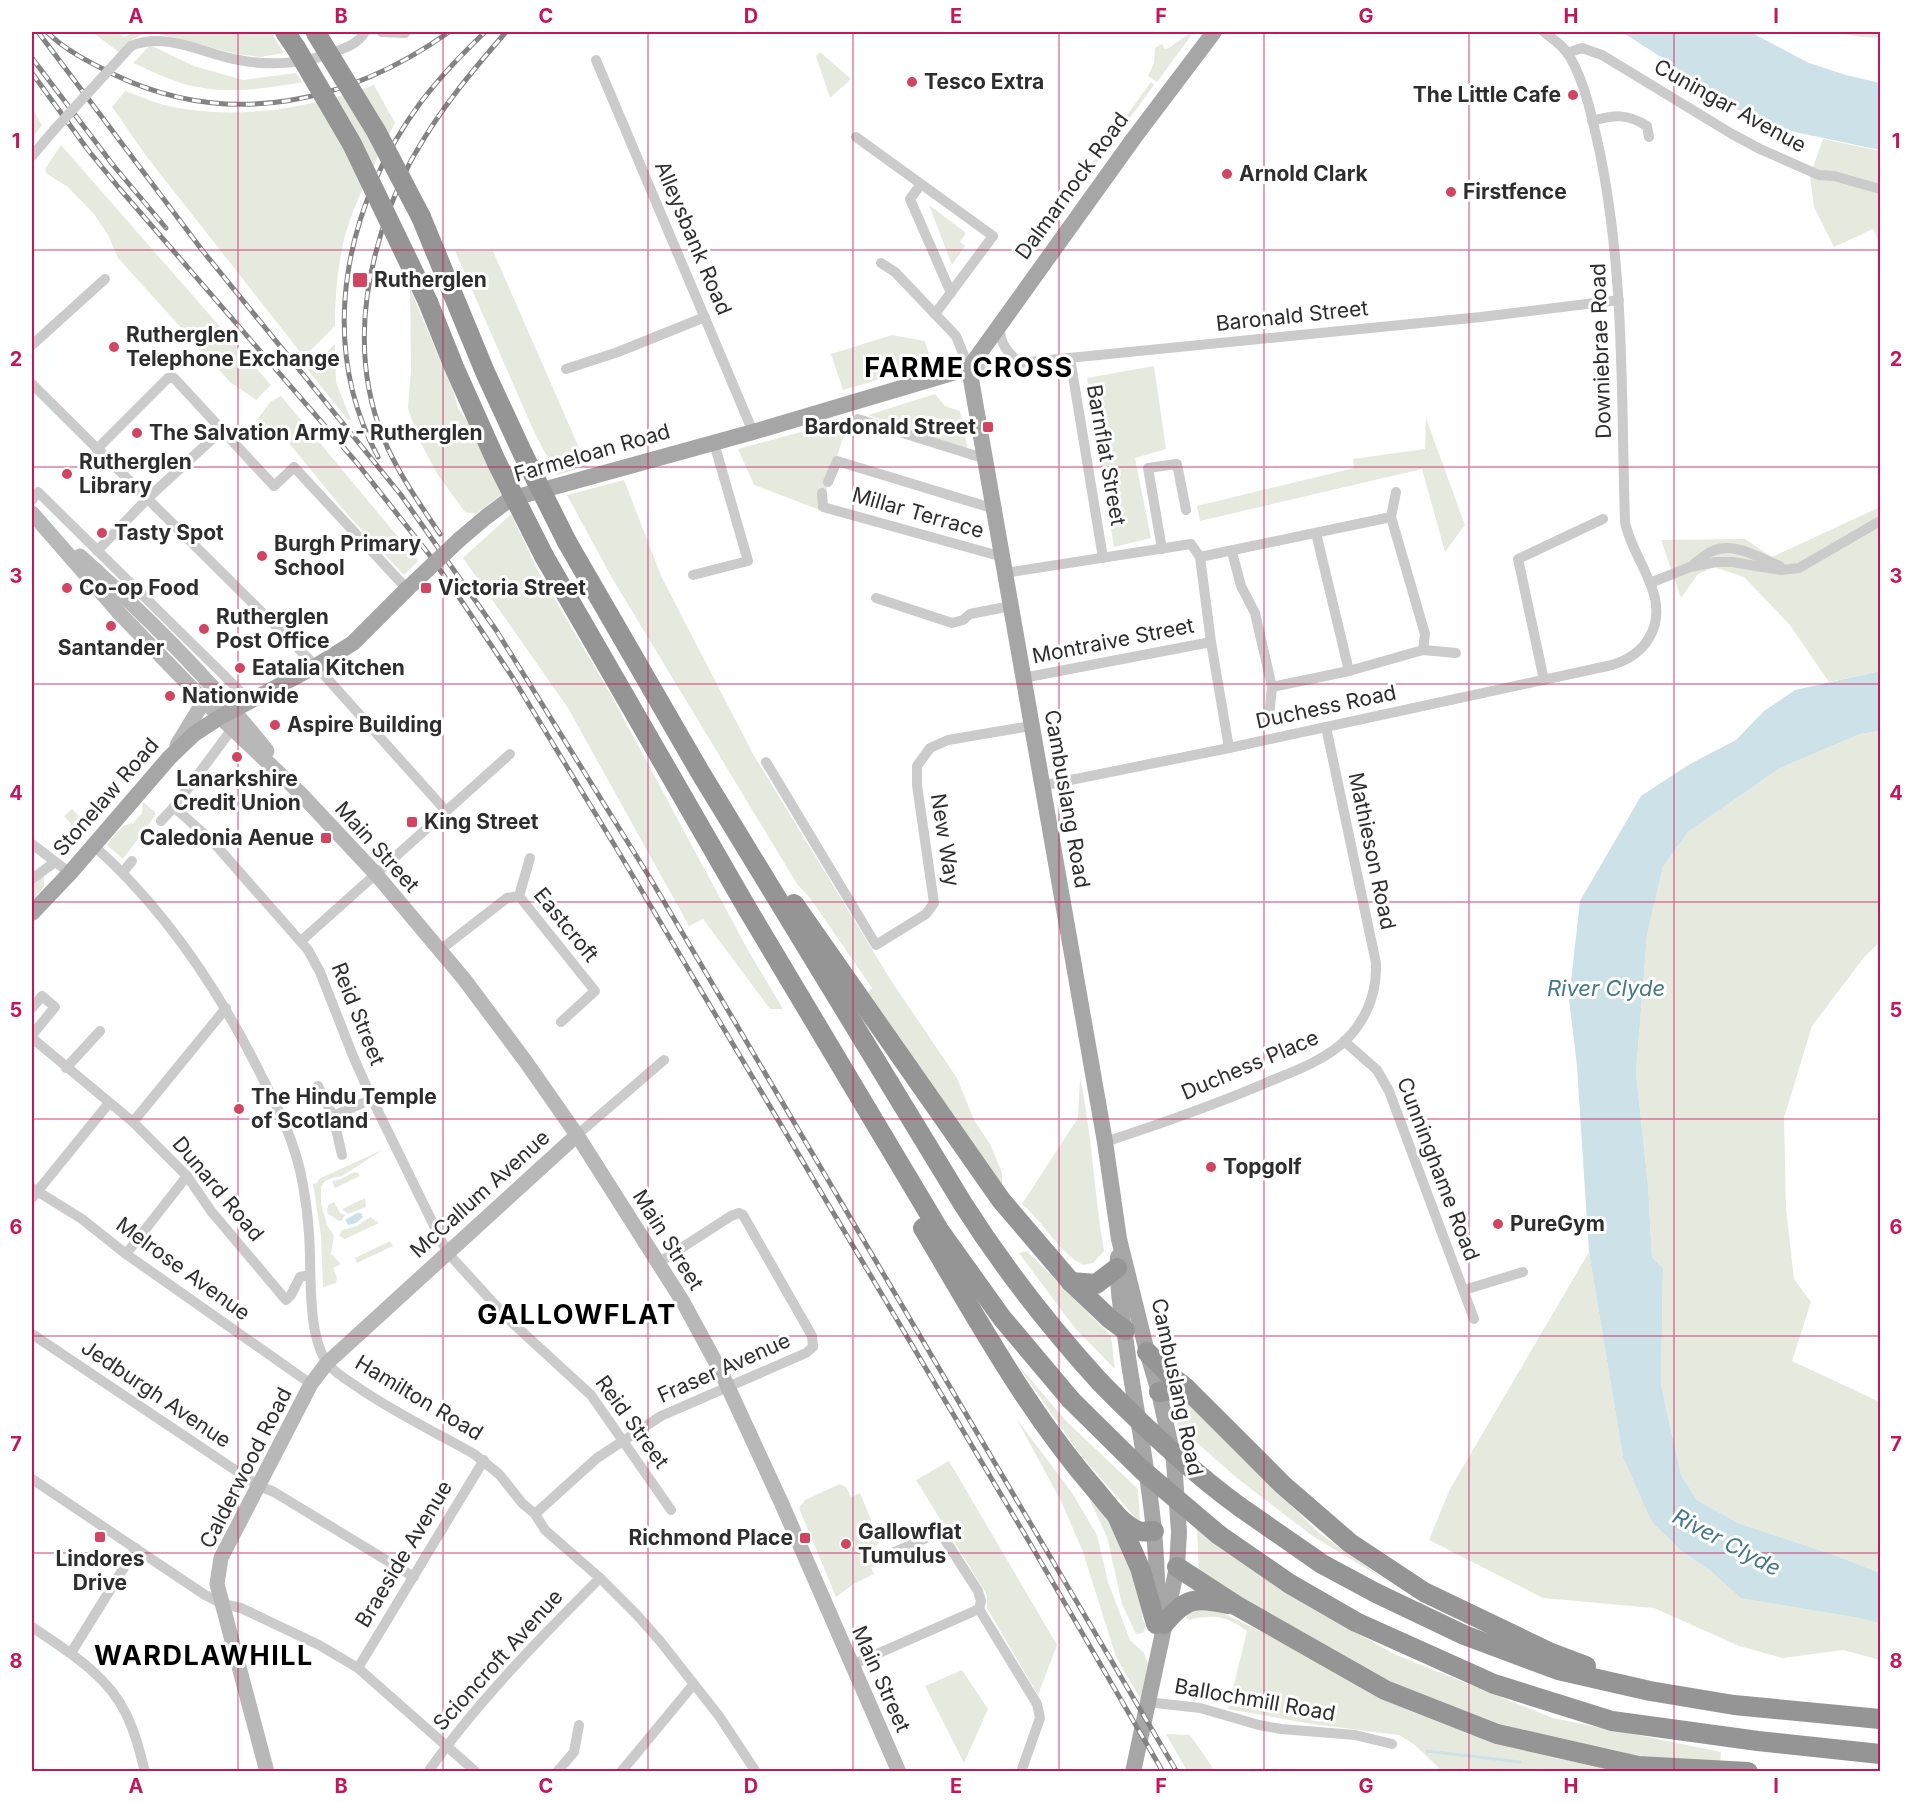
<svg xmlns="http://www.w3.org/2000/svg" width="1912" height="1803" viewBox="0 0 1912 1803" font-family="Inter,sans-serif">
<rect width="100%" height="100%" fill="#fff"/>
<g fill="#e6eade">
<polygon points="92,32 116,32 124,37 135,32 147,32 130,41 120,53"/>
<polygon points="152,32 271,32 284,53 260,57 236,54"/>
<polygon points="1191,32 1190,37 1157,82 1148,76 1154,63 1155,48 1162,44 1165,49 1169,48"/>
<polygon points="1834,32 1880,32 1880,38 1862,37"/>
<path d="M150 45 194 66 243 80 296 73 303 82C264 89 224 95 184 84 167 79 150 70 133 63Z"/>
<polygon points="820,52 851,79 830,98 816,56"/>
<polygon points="1151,82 1154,85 1090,172 1087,170"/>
<path d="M374 85 395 123C378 157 359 192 347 229 338 259 335 296 335 326L304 357 147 157 112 107 125 91C140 96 154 103 169 106 238 121 309 108 374 85Z"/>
<polygon points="32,108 42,125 34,136 32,132"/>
<polygon points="1823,139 1880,151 1880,244 1873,229 1834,247 1814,207 1810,176"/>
<polygon points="61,145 271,385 256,400 230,382 118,258 108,235 94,214 68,187 47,174 45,169"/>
<polygon points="1085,173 1088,175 1063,209 1060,206"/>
<polygon points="929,205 966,233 960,242 965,246 952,265"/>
<polygon points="455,251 493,251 587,466 557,475 535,434"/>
<polygon points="410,289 452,388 458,408 469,424 502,494 476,514 465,512 438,475 418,438 408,408 411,370"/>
<polygon points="892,335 925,341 932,364 843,390 831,354"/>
<polygon points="335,344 336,382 351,420 348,420 308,370"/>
<polygon points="1154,366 1166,449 1135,458 1151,538 1114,547 1087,378"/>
<polygon points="935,394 945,406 960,411 968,450 868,415"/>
<polygon points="281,396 418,561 404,575 347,514 279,431 267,439 255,423 270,402"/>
<polygon points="1426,418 1465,525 1445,552 1422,469 1200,521 1197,506 1354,468 1353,459 1425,449"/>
<polygon points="849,419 820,510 754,485 738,449"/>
<polygon points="624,480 662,578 753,754 890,979 957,1078 974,1120 990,1144 1002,1173 1002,1191 868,992 872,988 810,898 797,884 612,578 567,495"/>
<polygon points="1880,507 1880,671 1829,682 1789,624 1744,577 1714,567 1698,574 1681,598 1661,540 1745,539 1772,557"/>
<polygon points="511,514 537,569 611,695 749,952 783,1009 770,1009 703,919 689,926 568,708 463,558"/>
<polygon points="1880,731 1880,942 1865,956 1812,1026 1784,1118 1786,1207 1794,1279 1811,1302 1792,1361 1880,1402 1880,1573 1834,1555 1738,1523 1697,1500 1681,1475 1661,1385 1663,1268 1652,1259 1648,1185 1636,1073 1647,935 1663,867 1688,832 1780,768 1860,734"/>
<polygon points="121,789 83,837 64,816 72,809 85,823"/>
<polygon points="143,802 155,812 155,816 123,859 108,846 108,843 123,826 133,823 142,813"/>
<polygon points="44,875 44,887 32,901 32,884 39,877"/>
<path d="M1080 1077C1092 1134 1094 1193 1104 1251L1093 1263 1083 1265C1058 1252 1044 1222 1022 1204L1078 1118Z"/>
<polygon points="384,1149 342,1176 332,1178 325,1181 321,1187 321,1204 327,1225 334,1236 331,1254 341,1264 333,1268 337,1278 336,1283 323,1287 321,1235 313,1184 317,1183 319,1179"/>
<polygon points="354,1172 358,1173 360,1176 335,1188 332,1181 339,1180"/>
<polygon points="365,1198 366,1207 348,1214 342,1209"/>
<polygon points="334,1202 340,1213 345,1215 342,1220 339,1221 327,1213 328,1205"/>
<polygon points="370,1217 379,1223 345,1239 339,1236 342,1230 357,1226"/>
<polygon points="390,1241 393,1246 357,1263 355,1258"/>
<polygon points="1027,1251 1111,1336 1115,1369 1074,1327 1019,1253"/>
<polygon points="1589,1252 1623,1457 1683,1552 1712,1572 1880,1623 1880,1660 1843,1650 1783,1658 1739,1646 1654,1608 1543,1598 1429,1540 1450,1489"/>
<polygon points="1015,1361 1066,1421 1138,1489 1140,1523 1079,1453"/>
<polygon points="1178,1401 1187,1401 1319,1533 1390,1583 1314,1537 1238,1479 1178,1426 1173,1408"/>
<polygon points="1016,1418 1072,1493 1097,1535 1108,1582 1130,1640 1144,1653 1151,1673 1141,1700 1116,1657 1083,1552 1061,1501"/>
<polygon points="949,1461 1057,1645 1038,1695 987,1608 987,1595 916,1480"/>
<polygon points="840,1484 846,1487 851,1497 860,1493 880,1542 871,1550 879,1564 871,1567 874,1574 852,1585 836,1597 799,1508 805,1500"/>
<polygon points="1089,1498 1118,1532 1144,1594 1142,1618 1146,1626 1143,1633 1136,1634 1122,1604 1107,1537"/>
<polygon points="1197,1529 1304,1603 1394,1654 1553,1718 1721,1752 1720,1765 1625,1758 1500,1730 1422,1698 1341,1656 1199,1574"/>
<path d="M1210 1607 1484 1739 1559 1759 1654 1771H1442L1415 1745 1399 1735 1312 1724 1228 1709 1247 1631C1226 1616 1214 1614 1189 1620L1186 1617 1190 1611Z"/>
<polygon points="962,1670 988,1709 964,1763 925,1686"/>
<polygon points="1166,1734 1190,1735 1215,1771 1187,1771"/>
</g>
<g fill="#cce1e8">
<polygon points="1622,32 1750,32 1809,63 1846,75 1880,83 1880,150 1795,132 1733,108 1681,76 1664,59"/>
<polygon points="1880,671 1880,731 1860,734 1780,768 1688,832 1663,867 1647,935 1636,1073 1648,1185 1652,1258 1663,1268 1661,1385 1681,1475 1697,1500 1738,1523 1834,1555 1880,1573 1880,1623 1855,1617 1741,1598 1712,1572 1683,1552 1652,1522 1623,1457 1589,1252 1577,1066 1569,999 1580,901 1641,796 1690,764 1736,740 1764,711 1795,690"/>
<polygon points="357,1213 361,1213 363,1217 356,1223 348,1225 345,1220"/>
</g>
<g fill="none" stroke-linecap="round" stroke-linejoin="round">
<polyline stroke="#cce1e8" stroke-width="3" points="1427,1751 1520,1762"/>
<g stroke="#cbcbcb" stroke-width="10">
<polyline points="382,32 405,33"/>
<path d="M131 46C167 31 203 54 239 60 268 66 303 64 331 53 345 48 357 45 365 32"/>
<polyline points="1567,53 1582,48 1602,55 1732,134 1760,149 1819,175 1834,176 1880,189"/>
<polyline points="596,60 753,432"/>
<path d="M1592 121C1614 115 1627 113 1647 126L1649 137"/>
<polyline points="856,137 993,236 935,314"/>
<polyline points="32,156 54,130"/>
<polyline points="921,184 910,199 951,293"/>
<polyline points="881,263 895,272 956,336 969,368 1481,317 1619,300"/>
<path d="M1000 327C999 343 1008 353 1020 363"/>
<polyline points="32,345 105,279"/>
<polyline points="1070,358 1103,558"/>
<polyline points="566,369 618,352 705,317"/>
<polyline points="32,384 316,666 446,811"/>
<polyline points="858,419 986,459"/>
<polyline points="97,449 168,378 174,378 274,486 294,467 407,589"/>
<polyline points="828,482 837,461 995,509"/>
<polyline points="822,493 823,507 1003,557"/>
<polyline points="32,500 38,492 250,701"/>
<polyline points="1162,549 1148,468 1177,464 1186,510"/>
<polyline points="97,551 149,497 222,430"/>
<polyline points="1232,552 1241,586 1255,613 1272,687 1269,717"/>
<polyline points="1200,557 1391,517 1396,492"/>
<path d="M1695 563C1701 559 1708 552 1715 550 1736 542 1761 559 1780 566"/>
<polyline points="1005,573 1191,544 1200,557 1211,642 1229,748"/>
<polyline points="693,575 748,561 714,443"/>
<polyline points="1650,583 1690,567 1716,562 1732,562 1781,570 1799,568 1880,521"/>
<polyline points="876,598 952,623 963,620 970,614 1011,606"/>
<polyline points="1423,650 1456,653"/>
<polyline points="1349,671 1423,650 1425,634 1391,517"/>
<polyline points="1023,678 1211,642"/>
<polyline points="1544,680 1518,559 1603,519"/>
<polyline points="1272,687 1349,671 1316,533"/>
<polyline points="766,762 876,945 926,914 934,903 917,785 917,766 930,748 948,740 1031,726"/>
<path d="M1041 786 1229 748 1612 665C1628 660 1641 652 1649 638 1673 598 1632 560 1625 522 1621 399 1625 275 1600 153 1593 122 1586 85 1570 57 1564 46 1553 39 1544 32"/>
<polyline points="174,807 214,843 308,950 320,972 353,1056 372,1099 447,1252 507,1318 591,1395 671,1510"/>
<polyline points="161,821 174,807 232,729"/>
<polyline points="32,844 70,873"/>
<path d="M93 845C164 908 217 987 259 1071 278 1108 296 1143 303 1185 306 1201 308 1218 309 1234 312 1269 306 1335 328 1364 335 1373 347 1380 356 1386 393 1412 435 1432 474 1454L499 1474 522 1503 535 1514 545 1530 600 1578 637 1615 660 1641 719 1716 756 1772"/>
<polyline points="123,872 132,861"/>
<polyline points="32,879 55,862"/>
<polyline points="519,896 530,858"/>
<polyline points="301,941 510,754"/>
<polyline points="440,950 507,898 519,896 595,991 561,1022"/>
<polyline points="32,1008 42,996 55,1007 32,1035"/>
<polyline points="32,1038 133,1122 187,1176 211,1211 286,1300 291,1295 300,1277 310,1275"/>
<polyline points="1344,1041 1377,1070 1389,1091 1474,1319"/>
<polyline points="66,1068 100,1031"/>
<polyline points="318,1086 333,1116 342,1155"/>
<polyline points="333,1116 372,1099"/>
<polyline points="133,1122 226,1008"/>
<polyline points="577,1135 664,1060"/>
<path d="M1105 1142C1160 1124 1215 1105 1268 1082 1295 1071 1323 1061 1345 1041 1367 1019 1377 994 1376 963L1326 727"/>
<polyline points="32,1188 82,1219 126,1254 311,1384"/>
<polyline points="32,1198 109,1103"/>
<polyline points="126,1254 187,1176"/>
<polyline points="1464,1290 1523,1272"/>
<polyline points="32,1334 259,1486 274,1492 414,1577"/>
<polyline points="32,1479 205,1595 223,1604 241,1608 319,1645 358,1668 476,1772"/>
<polyline points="535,1514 597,1458 661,1416 806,1353 813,1347 812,1336 743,1215 739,1213 731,1216 658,1263"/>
<polyline points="883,1557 940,1532 978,1591 981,1601 979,1609"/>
<path d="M32 1627C66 1650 108 1675 126 1714 135 1732 140 1752 145 1772"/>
<polyline points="71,1653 136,1548"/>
<polyline points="852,1665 979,1609 1037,1704 1040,1718 1021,1772"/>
<polyline points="358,1668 484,1460"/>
<polyline points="1147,1702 1200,1708 1259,1725 1281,1729 1355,1735 1392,1744"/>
<path d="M428 1772C476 1703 541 1637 600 1578"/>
<polyline points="557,1772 574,1752 579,1725"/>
<polyline points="621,1772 693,1685"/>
</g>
<g stroke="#b8b8b8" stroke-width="15">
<polyline points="32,513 121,615 220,717 300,793 375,873 464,979 526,1062 577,1135 683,1302 721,1372 781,1502 899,1772"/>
<path d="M80 556C147 616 211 680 267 751"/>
<polyline points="177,745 204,701"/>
<polyline points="267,1772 217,1584 221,1558 311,1384 327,1363 577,1135"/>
</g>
<g stroke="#a6a6a6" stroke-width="16">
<polyline points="969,368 1105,1142 1119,1239 1147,1352 1159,1392 1174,1461 1179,1532 1177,1567 1133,1772"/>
<polyline points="969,368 1134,138 1214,32"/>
<polyline points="460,539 486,517 510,499 753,432 969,368"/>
<polyline points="32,913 70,873 169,758 194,734 220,717 316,666 353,643 407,589"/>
<path d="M1118 1257C1116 1290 1124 1325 1128 1357 1141 1443 1160 1528 1157 1616"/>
</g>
<g stroke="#959595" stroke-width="20">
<polyline points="285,32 296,48"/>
<polyline points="421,217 485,372 523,454"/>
<polyline points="428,302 454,367 497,463"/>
<path d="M567 542 700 772 963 1204C1003 1267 1049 1326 1100 1382"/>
<polyline points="544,556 748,910 939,1230 1002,1318 1071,1400"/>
<polyline points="794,904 1001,1200 1071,1282 1110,1319 1125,1330"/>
<path d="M923 1228C976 1317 1026 1409 1094 1488 1106 1502 1119 1522 1136 1530 1141 1533 1149 1531 1154 1531"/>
<polyline points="1071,1282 1096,1284 1117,1268"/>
<polyline points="1147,1352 1171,1376 1186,1388 1283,1485 1350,1543 1424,1592 1549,1652 1586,1666"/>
<polyline points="1159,1392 1186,1388"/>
<polyline points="1240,1507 1322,1564 1376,1593 1464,1635 1558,1670 1650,1691 1734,1705 1880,1719"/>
<polyline points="1117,1516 1140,1568 1156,1624"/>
<polyline points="1219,1535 1290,1584 1356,1622 1494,1684 1612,1721 1758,1741 1880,1754"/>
<polyline points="1177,1567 1237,1606 1385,1690 1497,1734 1638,1766 1748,1772"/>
<path d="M1164 1624C1186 1597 1196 1597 1228 1604"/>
</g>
<defs>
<g id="rail">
<polyline points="38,32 202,250 401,495 496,630 650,878 1177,1772"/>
<path d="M47 32C66 51 91 63 115 75 230 130 349 103 449 32"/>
<polyline points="32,58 113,165 166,228"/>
<polyline points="32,73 88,150 119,188 357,463 431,557 465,606 513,678 615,846 1031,1545 1163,1772"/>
<path d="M378 457C316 341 345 204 421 102 440 77 462 54 485 32"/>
<path d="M440 534C419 503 397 472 383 437 353 362 362 284 389 210 397 190 405 170 416 152 441 108 473 70 506 32"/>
</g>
</defs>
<use href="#rail" stroke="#838383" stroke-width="5"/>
<use href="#rail" stroke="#fff" stroke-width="3" stroke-dasharray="9" stroke-linecap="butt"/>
<polyline stroke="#cbcbcb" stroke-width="10" points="54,130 131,46"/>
<polyline stroke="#a6a6a6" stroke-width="16" points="407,589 460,539"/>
<g stroke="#959595" stroke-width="20">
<polyline points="316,33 376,131 421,217"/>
<polyline points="296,48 352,144 428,302"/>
<polyline points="523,454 567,542"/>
<polyline points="497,463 544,556"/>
<path d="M1100 1382C1144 1427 1189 1470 1240 1507"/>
<polyline points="1071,1400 1141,1469 1219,1535"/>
</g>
</g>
<path fill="none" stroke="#c2185b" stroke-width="1.5" stroke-opacity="0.55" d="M238 32V1772M443 32V1772M648 32V1772M853 32V1772M1059 32V1772M1264 32V1772M1469 32V1772M1674 32V1772M32 250H1880M32 467H1880M32 684H1880M32 902H1880M32 1119H1880M32 1336H1880M32 1553H1880"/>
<g fill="#d14562" stroke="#fff" stroke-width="2">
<circle cx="912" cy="82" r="6"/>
<circle cx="1573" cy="95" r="6"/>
<circle cx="1227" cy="174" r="6"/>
<circle cx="1451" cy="192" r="6"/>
<rect x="352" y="272" width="16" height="16" rx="3"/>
<circle cx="114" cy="347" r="6"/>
<rect x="982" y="421" width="12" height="12" rx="3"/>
<circle cx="137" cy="433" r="6"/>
<circle cx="67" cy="474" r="6"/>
<circle cx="102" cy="533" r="6"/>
<circle cx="262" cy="556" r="6"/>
<circle cx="67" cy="588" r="6"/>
<rect x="420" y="582" width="12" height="12" rx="3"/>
<circle cx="111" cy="626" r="6"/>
<circle cx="204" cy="629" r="6"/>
<circle cx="240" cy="668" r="6"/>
<circle cx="170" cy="696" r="6"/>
<circle cx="275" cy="725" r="6"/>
<circle cx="237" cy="757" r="6"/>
<rect x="406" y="816" width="12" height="12" rx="3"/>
<rect x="320" y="832" width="12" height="12" rx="3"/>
<circle cx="239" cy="1109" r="6"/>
<circle cx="1211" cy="1167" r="6"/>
<circle cx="1498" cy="1224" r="6"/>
<rect x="94" y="1531" width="12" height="12" rx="3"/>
<rect x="799" y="1532" width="12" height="12" rx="3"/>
<circle cx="846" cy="1544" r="6"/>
</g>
<g text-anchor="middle" stroke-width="6" stroke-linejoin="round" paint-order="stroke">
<g font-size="21" font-weight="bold" fill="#2e2e2e" stroke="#fff" text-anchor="start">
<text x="924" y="89">Tesco Extra</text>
<text x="1561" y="102" text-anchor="end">The Little Cafe</text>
<text x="1239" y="181">Arnold Clark</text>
<text x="1463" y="199">Firstfence</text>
<text x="374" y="287">Rutherglen</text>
<text x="126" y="342">Rutherglen<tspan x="126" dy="24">Telephone Exchange</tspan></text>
<text x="976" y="434" text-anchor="end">Bardonald Street</text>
<text x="149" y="440">The Salvation Army - Rutherglen</text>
<text x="79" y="469">Rutherglen<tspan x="79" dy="24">Library</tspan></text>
<text x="114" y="540">Tasty Spot</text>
<text x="274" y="551">Burgh Primary<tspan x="274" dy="24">School</tspan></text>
<text x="79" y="595">Co-op Food</text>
<text x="438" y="595">Victoria Street</text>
<text x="216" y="624">Rutherglen<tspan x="216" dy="24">Post Office</tspan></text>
<text x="111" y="655" text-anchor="middle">Santander</text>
<text x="252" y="675">Eatalia Kitchen</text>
<text x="182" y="703">Nationwide</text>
<text x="287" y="732">Aspire Building</text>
<text x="237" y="786" text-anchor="middle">Lanarkshire<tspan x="237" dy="24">Credit Union</tspan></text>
<text x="424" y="829">King Street</text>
<text x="314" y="845" text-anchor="end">Caledonia Aenue</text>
<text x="251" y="1104">The Hindu Temple<tspan x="251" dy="24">of Scotland</tspan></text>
<text x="1223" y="1174">Topgolf</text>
<text x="1510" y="1231">PureGym</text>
<text x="858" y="1539">Gallowflat<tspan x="858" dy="24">Tumulus</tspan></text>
<text x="793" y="1545" text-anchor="end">Richmond Place</text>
<text x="100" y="1566" text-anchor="middle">Lindores<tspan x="100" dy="24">Drive</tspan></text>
</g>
<g font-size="21" fill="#2e2e2e" stroke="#fff">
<text transform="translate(1730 106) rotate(29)" y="7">Cuningar Avenue</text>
<text transform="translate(1072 186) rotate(-54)" y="7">Dalmarnock Road</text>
<text transform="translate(693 238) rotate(67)" y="7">Alleysbank Road</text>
<text transform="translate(1292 316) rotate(-6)" y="7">Baronald Street</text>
<text transform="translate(1601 351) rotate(-92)" y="7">Downiebrae Road</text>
<text transform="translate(592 453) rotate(-16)" y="7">Farmeloan Road</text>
<text transform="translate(1106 455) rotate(80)" y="7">Barnflat Street</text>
<text transform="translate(918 513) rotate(16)" y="7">Millar Terrace</text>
<text transform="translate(1113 641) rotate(-11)" y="7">Montraive Street</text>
<text transform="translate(1326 707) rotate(-12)" y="7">Duchess Road</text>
<text transform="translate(106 797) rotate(-49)" y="7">Stonelaw Road</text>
<text transform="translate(1067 799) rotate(80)" y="7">Cambuslang Road</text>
<text transform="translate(945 840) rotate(81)" y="7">New Way</text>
<text transform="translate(377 847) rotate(48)" y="7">Main Street</text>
<text transform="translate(1372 851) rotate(78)" y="7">Mathieson Road</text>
<text transform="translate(566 925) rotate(51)" y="7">Eastcroft</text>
<text transform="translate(358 1014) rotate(68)" y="7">Reid Street</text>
<text transform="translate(1250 1065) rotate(-23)" y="7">Duchess Place</text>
<text transform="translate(1438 1169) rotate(69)" y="7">Cunninghame Road</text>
<text transform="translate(218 1189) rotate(50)" y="7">Dunard Road</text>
<text transform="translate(480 1194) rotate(-42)" y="7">McCallum Avenue</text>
<text transform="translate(668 1240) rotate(58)" y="7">Main Street</text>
<text transform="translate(183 1269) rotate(36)" y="7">Melrose Avenue</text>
<text transform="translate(724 1368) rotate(-24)" y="7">Fraser Avenue</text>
<text transform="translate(1177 1387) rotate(78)" y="7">Cambuslang Road</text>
<text transform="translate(156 1394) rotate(34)" y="7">Jedburgh Avenue</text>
<text transform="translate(419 1398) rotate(31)" y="7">Hamilton Road</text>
<text transform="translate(632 1422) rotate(54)" y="7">Reid Street</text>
<text transform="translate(246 1468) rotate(-63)" y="7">Calderwood Road</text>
<text transform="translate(404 1554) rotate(-59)" y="7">Braeside Avenue</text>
<text transform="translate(498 1660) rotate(-48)" y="7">Scioncroft Avenue</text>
<text transform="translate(881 1679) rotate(66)" y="7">Main Street</text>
<text transform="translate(1255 1700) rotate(10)" y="7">Ballochmill Road</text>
</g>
<g font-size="22" font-style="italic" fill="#467787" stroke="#fff">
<text x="1606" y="996">River Clyde</text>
<text transform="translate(1727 1542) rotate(28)" y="8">River Clyde</text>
</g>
<g font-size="27" font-weight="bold" letter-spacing="1.5" fill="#000" stroke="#fff">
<text x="969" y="377">FARME CROSS</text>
<text x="577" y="1324">GALLOWFLAT</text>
<text x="204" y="1665">WARDLAWHILL</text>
</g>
</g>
<rect width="1912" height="1803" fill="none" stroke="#ffffff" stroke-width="66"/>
<rect x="33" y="33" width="1846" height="1737" fill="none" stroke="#c2185b" stroke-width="2"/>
<g font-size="20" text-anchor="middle" font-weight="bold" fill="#c2185b">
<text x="136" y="23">A</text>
<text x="341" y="23">B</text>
<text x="546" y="23">C</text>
<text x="751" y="23">D</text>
<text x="956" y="23">E</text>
<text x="1161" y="23">F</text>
<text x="1366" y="23">G</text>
<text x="1571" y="23">H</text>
<text x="1776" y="23">I</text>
<text x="16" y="148">1</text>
<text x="1896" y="148">1</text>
<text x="16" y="366">2</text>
<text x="1896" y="366">2</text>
<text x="16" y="583">3</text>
<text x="1896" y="583">3</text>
<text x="16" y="800">4</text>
<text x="1896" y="800">4</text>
<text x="16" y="1017">5</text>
<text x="1896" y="1017">5</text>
<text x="16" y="1234">6</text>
<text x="1896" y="1234">6</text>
<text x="16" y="1451">7</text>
<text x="1896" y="1451">7</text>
<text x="16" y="1668">8</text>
<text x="1896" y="1668">8</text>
<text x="136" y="1793">A</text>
<text x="341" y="1793">B</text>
<text x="546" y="1793">C</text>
<text x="751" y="1793">D</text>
<text x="956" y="1793">E</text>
<text x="1161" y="1793">F</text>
<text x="1366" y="1793">G</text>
<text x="1571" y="1793">H</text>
<text x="1776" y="1793">I</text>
</g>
</svg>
